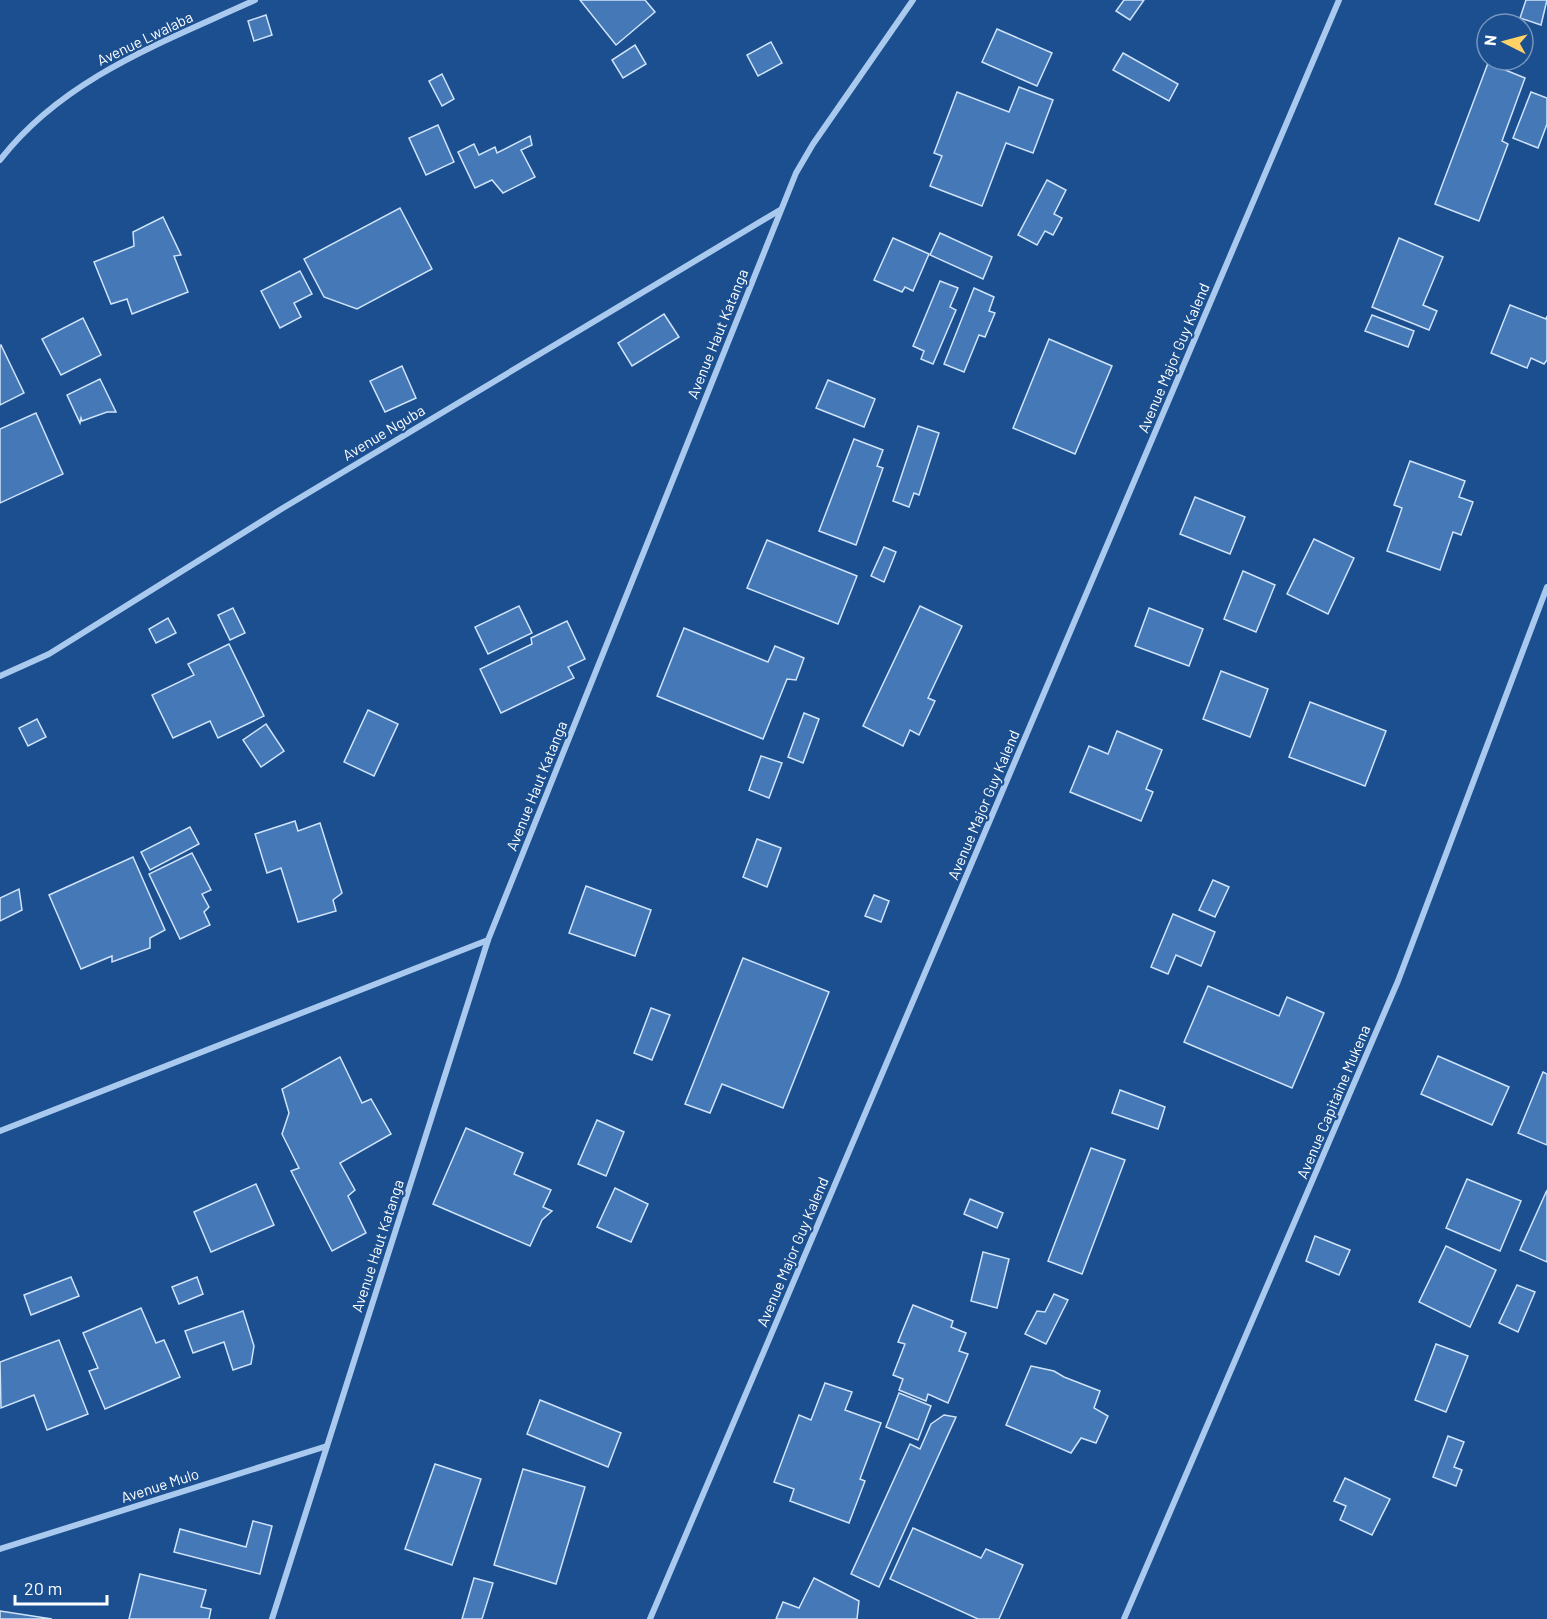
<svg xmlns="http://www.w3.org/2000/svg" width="1547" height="1619" viewBox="0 0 1547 1619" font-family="Barlow,sans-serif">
<rect width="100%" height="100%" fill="#1b4f8f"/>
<g fill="#4478b7" stroke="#cfe3fa" stroke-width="1.5">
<polygon points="580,0 645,0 655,12 616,45"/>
<polygon points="1124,0 1144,0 1130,20 1116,11"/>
<polygon points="1526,0 1547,0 1541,25 1520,18"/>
<polygon points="266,15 272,35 254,41 248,21"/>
<polygon points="997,29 1052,53 1037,86 982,62"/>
<polygon points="771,42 782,63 758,76 747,55"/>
<polygon points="635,45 646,64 623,78 612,60"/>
<polygon points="1123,53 1178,84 1169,101 1113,70"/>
<polygon points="1488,63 1525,78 1502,141 1508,144 1479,221 1435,204"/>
<polygon points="442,74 454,99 442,106 429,81"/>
<polygon points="1019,87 1053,100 1033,153 1006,143 982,206 930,186 942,156 934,153 957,92 1009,112"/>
<polygon points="1531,92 1547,98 1547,124 1538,148 1513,138"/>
<polygon points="438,125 454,162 426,175 409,138"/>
<polygon points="530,136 532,145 521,150 535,177 503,193 492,180 475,188 458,152 474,144 479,155 495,147 497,153"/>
<polygon points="1047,180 1066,190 1054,214 1062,218 1053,235 1045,231 1037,245 1018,235"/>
<polygon points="400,208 432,269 357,309 324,297 304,259"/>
<polygon points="163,217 181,255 174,256 188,292 132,314 127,299 111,304 94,262 134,246 133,232"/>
<polygon points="940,233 992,257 983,279 930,255"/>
<polygon points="893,238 929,254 913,291 905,287 902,292 874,280"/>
<polygon points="1399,238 1443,257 1423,305 1437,311 1429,330 1372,307"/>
<polygon points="300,271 312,294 294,303 301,317 280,328 261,291"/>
<polygon points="940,281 958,288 950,307 956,310 933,364 921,359 924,351 913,346"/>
<polygon points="974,288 994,297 989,311 995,313 985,337 979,335 964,372 944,364"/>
<polygon points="1510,305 1546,319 1547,316 1547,360 1544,364 1531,358 1527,368 1491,353"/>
<polygon points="664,314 679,337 632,366 618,343"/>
<polygon points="1372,315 1414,331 1408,347 1365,331"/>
<polygon points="83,318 101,355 61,375 42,339"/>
<polygon points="1049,339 1112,366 1075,454 1013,428"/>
<polygon points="1,345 24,393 0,405 0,346"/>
<polygon points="402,366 416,398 385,412 370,381"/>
<polygon points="100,379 116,412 107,412 82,421 81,418 80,423 67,395"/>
<polygon points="828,380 875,399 864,427 816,408"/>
<polygon points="36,413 63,474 0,503 0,429"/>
<polygon points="918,426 939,433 919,495 914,493 909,507 893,501"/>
<polygon points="854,439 883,450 877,466 883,468 856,545 819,531"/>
<polygon points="1410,461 1465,481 1459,497 1473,502 1461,535 1453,532 1440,570 1387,551 1402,508 1394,505"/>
<polygon points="1195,497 1245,517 1230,554 1180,534"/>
<polygon points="1314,539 1354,558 1328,614 1287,594"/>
<polygon points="767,540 857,576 838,624 747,588"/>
<polygon points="884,547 896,552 884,582 871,576"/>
<polygon points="1243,571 1275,585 1256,632 1224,619"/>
<polygon points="519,606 532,633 488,654 475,627"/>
<polygon points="920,606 962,626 928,698 935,701 919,735 910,730 903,746 863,726"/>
<polygon points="233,608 245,633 230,640 218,615"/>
<polygon points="1149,608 1203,629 1189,666 1135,646"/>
<polygon points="168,618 176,633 156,643 149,629"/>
<polygon points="567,621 585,659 568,667 574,678 501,713 480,669 532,644 531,638"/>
<polygon points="684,628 768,662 775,646 804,658 796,680 787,679 763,739 657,696"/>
<polygon points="229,644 264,716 218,738 210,721 173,738 152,695 194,675 188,664"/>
<polygon points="1221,671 1268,689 1250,737 1203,719"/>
<polygon points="1310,702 1386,731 1365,786 1289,757"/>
<polygon points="368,710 398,724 374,776 344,762"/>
<polygon points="804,713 819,719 803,763 788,757"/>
<polygon points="37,719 46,737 28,746 19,728"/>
<polygon points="266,724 284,751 261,767 243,740"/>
<polygon points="1117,731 1162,750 1146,789 1153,792 1141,821 1070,792 1089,746 1108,754"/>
<polygon points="761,756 782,763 769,798 749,790"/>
<polygon points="295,821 298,831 320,823 342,893 333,900 336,911 298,922 281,868 267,873 255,834"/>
<polygon points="190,827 199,844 150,870 141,852"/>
<polygon points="757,839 781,848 767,887 743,877"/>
<polygon points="192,853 211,890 202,894 209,907 204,912 210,925 180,939 149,874"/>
<polygon points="133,857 165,930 150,938 150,948 112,962 112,956 81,969 49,895"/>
<polygon points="1213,880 1229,887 1215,917 1199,910"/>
<polygon points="586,886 651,910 635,956 569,933"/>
<polygon points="19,889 22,910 0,921 0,898"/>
<polygon points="874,895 889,901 881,922 865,916"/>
<polygon points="1173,914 1215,932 1201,966 1176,955 1168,974 1151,967"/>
<polygon points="743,958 829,992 783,1108 722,1084 710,1113 685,1104"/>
<polygon points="1208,986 1279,1016 1287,997 1324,1013 1292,1088 1184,1042"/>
<polygon points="651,1008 670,1015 652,1060 634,1053"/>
<polygon points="1438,1056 1509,1087 1492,1125 1421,1094"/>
<polygon points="340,1057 362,1103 371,1099 391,1134 340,1163 355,1190 348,1196 366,1233 332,1251 291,1171 299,1168 282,1134 289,1113 282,1089"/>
<polygon points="1543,1072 1547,1074 1547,1145 1518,1133"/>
<polygon points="1120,1090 1165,1107 1158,1129 1112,1113"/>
<polygon points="597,1120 624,1132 606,1176 578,1164"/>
<polygon points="466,1128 523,1153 514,1174 551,1190 543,1207 552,1211 542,1220 530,1246 433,1204"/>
<polygon points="1091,1148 1125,1160 1082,1274 1048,1261"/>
<polygon points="1467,1179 1521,1201 1500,1251 1446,1228"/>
<polygon points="256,1184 274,1225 211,1252 194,1212"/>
<polygon points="615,1188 648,1204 631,1242 597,1227"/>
<polygon points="1547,1190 1547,1262 1520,1250"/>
<polygon points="970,1199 1003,1213 997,1228 964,1214"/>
<polygon points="1315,1236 1350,1250 1339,1275 1306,1261"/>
<polygon points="1446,1246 1496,1270 1470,1327 1419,1302"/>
<polygon points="983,1252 1009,1259 997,1308 971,1301"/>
<polygon points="71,1277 79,1296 31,1315 24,1295"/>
<polygon points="197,1277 203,1294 179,1304 172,1287"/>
<polygon points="1517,1285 1535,1292 1518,1332 1499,1323"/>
<polygon points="1054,1294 1068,1300 1046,1344 1025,1334 1037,1311 1045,1312"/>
<polygon points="913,1305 953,1321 951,1327 966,1333 959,1351 968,1354 948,1403 928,1394 926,1401 899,1390 903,1379 893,1375 905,1344 898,1342"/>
<polygon points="141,1308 156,1343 164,1340 180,1377 105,1409 89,1371 98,1368 83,1333"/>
<polygon points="243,1311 254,1346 251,1364 233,1370 224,1342 193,1353 185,1331"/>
<polygon points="59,1340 88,1414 47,1430 34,1395 1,1408 0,1362"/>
<polygon points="1436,1344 1468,1356 1446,1412 1415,1400"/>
<polygon points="1031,1366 1054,1371 1064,1377 1100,1391 1094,1408 1108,1416 1096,1443 1081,1438 1071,1453 1006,1425"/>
<polygon points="825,1383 852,1392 845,1410 881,1423 860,1479 865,1481 849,1523 790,1501 794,1489 774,1482 799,1415 811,1420"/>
<polygon points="899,1393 931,1406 918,1440 886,1427"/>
<polygon points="540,1400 621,1433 608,1467 527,1434"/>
<polygon points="944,1415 956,1417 879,1587 851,1574 910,1444 920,1449 931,1424"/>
<polygon points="1448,1436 1464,1442 1454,1467 1462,1470 1456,1486 1433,1477"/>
<polygon points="435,1464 481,1479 452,1565 405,1549"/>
<polygon points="523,1469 585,1487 556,1584 494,1565"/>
<polygon points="1345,1478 1390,1499 1372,1535 1340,1520 1346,1506 1334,1501"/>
<polygon points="253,1521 272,1526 260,1574 174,1552 180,1529 246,1547"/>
<polygon points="913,1528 981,1558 986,1549 1023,1565 999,1619 978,1619 890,1579"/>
<polygon points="140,1574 206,1590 201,1607 211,1609 209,1619 129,1619"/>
<polygon points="474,1578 493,1583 482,1619 462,1619"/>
<polygon points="814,1578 859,1601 857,1619 776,1619 783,1602 799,1608"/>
<polygon points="0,1611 52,1619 0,1619"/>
</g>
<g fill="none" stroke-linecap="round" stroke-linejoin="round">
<g stroke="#a9c9ee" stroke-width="6">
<path d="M0 160C64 77 164 42 255 0"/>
<polyline points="0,676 49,654 283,508 780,210"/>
<polyline points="0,1131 488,940"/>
<polyline points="0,1549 327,1446"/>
<polyline points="272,1619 488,940 796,173 813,144 913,0"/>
<polyline points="650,1619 1339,0"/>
<polyline points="1124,1619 1398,981 1547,587"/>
</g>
</g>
<g text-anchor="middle" stroke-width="4.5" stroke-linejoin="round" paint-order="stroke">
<g font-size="15" fill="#fff" stroke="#1b4f8f">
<text transform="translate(145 39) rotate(-26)" y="5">Avenue Lwalaba</text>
<text transform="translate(718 334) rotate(-68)" y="5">Avenue Haut Katanga</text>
<text transform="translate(1174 358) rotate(-67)" y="5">Avenue Major Guy Kalend</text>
<text transform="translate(384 433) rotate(-31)" y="5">Avenue Nguba</text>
<text transform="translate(537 786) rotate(-68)" y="5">Avenue Haut Katanga</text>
<text transform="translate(984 805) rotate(-67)" y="5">Avenue Major Guy Kalend</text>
<text transform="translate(1334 1102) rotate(-67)" y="5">Avenue Capitaine Mukena</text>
<text transform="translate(378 1246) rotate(-72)" y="5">Avenue Haut Katanga</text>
<text transform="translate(793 1252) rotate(-67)" y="5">Avenue Major Guy Kalend</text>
<text transform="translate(160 1486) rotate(-18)" y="5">Avenue Mulo</text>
</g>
</g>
<g transform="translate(1505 42) rotate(276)"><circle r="28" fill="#1b4f8f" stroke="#7695bc" stroke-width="1.5"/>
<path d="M0-4.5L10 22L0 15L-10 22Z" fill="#ffd166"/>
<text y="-9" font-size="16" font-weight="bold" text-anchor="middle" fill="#ffffff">N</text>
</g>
<path d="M15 1595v9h92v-9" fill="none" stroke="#ffffff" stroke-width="3"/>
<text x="24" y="1595" font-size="18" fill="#ffffff" stroke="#1b4f8f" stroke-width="4.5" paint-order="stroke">20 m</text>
</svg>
